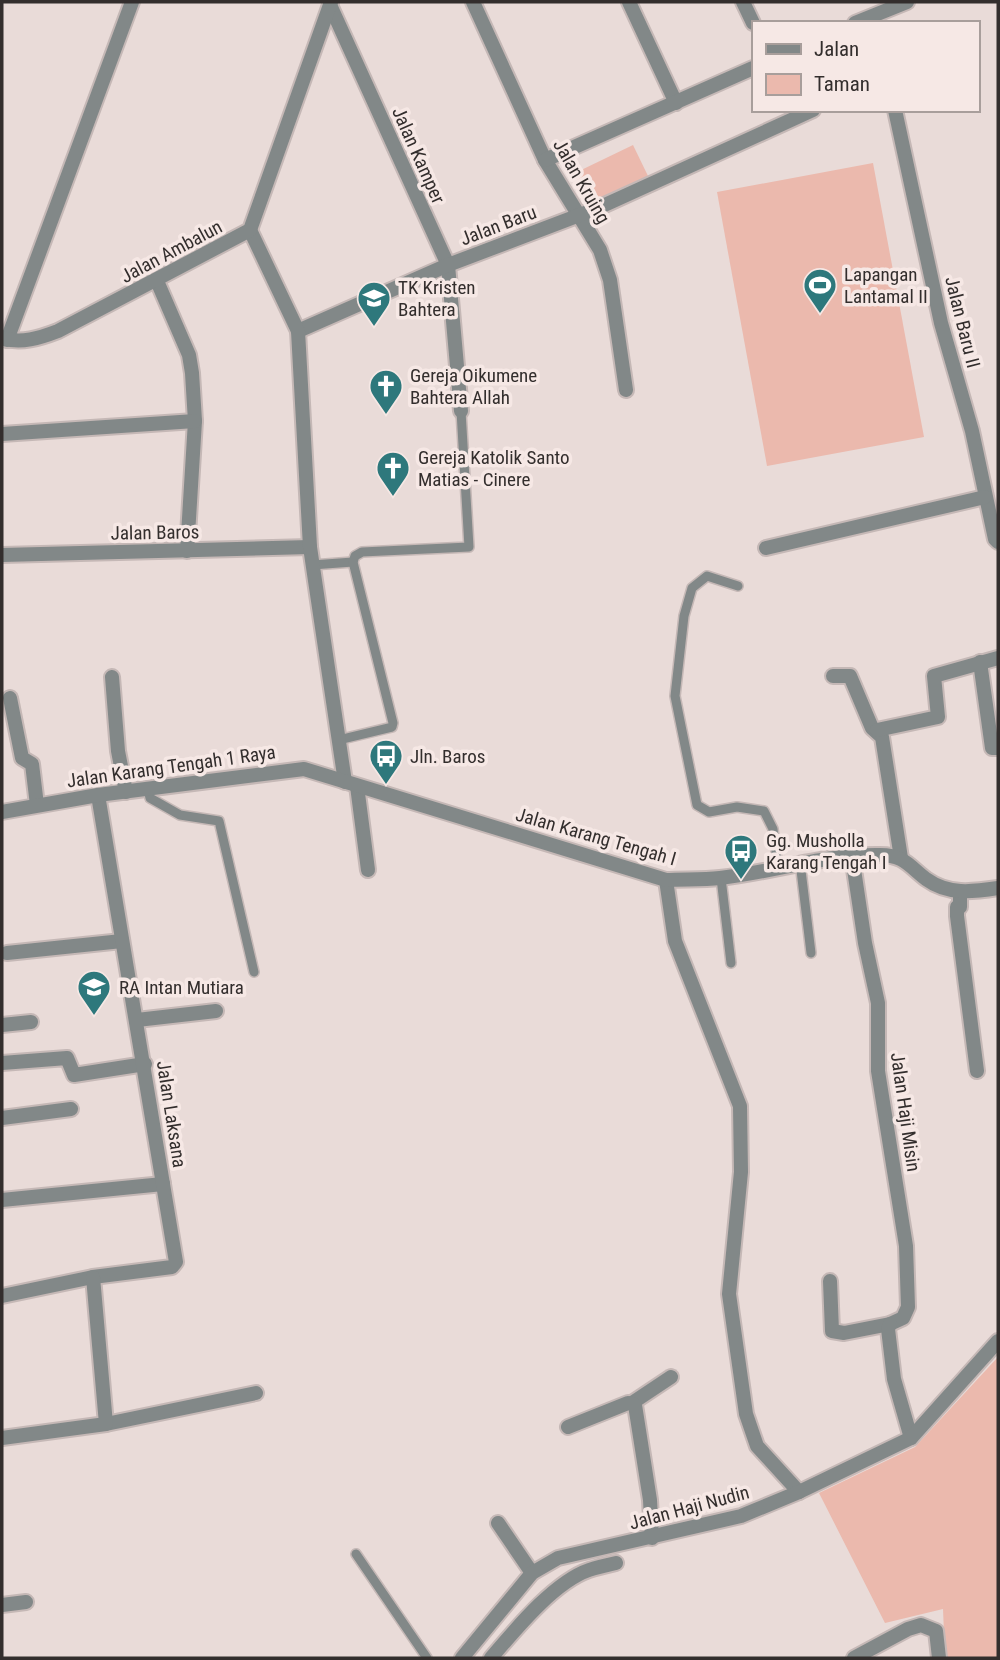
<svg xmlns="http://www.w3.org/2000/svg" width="1000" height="1660" viewBox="0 0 1000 1660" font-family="'Roboto Condensed',sans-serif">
<rect width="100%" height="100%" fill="#e9dbd8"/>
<g fill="#ebb9ad">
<polygon points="633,145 648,176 590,204 575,173"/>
<polygon points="873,163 924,437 767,466 717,192"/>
<polygon points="998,1357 998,1658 945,1658 943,1609 885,1623 819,1493 915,1447"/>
</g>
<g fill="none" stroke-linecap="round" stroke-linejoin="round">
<defs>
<g id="service">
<polyline points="312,565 353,562"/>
<polyline points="738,586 707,576 692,588 684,616 675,696 697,805 709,812 737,807 764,811 773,829 778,866"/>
<polyline points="338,740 392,727 393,723 353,562 355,556 362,552 469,547 461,411"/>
<polyline points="148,789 150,798 180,815 219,821 254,972"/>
<polyline points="800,862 811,953"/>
<polyline points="721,878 731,963"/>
<polyline points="356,1554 427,1658"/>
</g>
<g id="minor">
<polyline points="473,2 545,160 600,250 610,280 626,390"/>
<polyline points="629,2 676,103"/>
<polyline points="743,2 753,23"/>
<polyline points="330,5 448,265 461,411"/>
<polyline points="855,23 907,2"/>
<polyline points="895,110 941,323 972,431 995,539 998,542"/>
<polyline points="545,160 753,68"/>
<polyline points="157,281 189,355 192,373 195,421 187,551"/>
<polyline points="298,331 448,265 598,208 813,110"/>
<polyline points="7,340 132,2"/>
<polyline points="2,434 195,421"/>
<polyline points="766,548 985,497"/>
<polyline points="2,555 310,547"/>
<polyline points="980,662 992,748 998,748"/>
<polyline points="833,676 850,676 872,728 882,737 901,858"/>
<polyline points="112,677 118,751 126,792"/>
<polyline points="10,698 22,758 32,764 37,805"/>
<polyline points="877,730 938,717 934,676 998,658"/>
<polyline points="357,786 368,870"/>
<polyline points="666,880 675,941 740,1106 741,1172 729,1294 746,1414 757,1446 799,1492"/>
<polyline points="960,892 960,907 957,907 957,916 977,1071"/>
<polyline points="7,953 122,941"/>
<polyline points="137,1020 216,1011"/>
<polyline points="2,1025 31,1022"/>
<polyline points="2,1063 67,1058 74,1075 145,1064"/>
<polyline points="2,1118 71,1109"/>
<polyline points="2,1200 163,1184"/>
<polyline points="830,1281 832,1331 844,1333 890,1324 903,1318 908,1307 906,1246 878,1071 878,1003 865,943 852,856"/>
<polyline points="2,1296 93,1277 172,1267 176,1262 98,795"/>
<polyline points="890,1324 888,1329 894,1379 911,1438"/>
<polyline points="632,1403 671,1377"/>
<polyline points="106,1424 256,1393"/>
<polyline points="568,1427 628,1403 635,1405 650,1500 652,1538"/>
<polyline points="2,1438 106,1424 93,1277"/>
<polyline points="498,1523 532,1573"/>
<polyline points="2,1605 26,1602"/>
<polyline points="462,1658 532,1573 558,1558 741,1516 799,1492 911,1438 998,1341"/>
<path d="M491 1658C515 1630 554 1582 589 1570 598 1567 607 1565 616 1563"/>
<polyline points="854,1658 908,1629 921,1625 936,1631 939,1658"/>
</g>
<g id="tertiary">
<polyline points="250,230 298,331 310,547 345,782"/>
<path d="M2 338C21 344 40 338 58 331L250 230 331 2"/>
<path d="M2 812 98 795 304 769 666 880C684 879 702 880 720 878 774 872 825 854 880 855 904 855 909 866 926 879 948 895 972 892 998 888"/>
</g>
</defs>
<use href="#service" stroke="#c5b8b6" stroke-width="12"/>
<use href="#minor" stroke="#c5b8b6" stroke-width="18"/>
<use href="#tertiary" stroke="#c5b8b6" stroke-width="18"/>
<use href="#service" stroke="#828888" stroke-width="9"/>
<use href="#minor" stroke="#828888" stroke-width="14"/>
<use href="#tertiary" stroke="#828888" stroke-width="14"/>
</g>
<defs>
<symbol id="stadium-pin" viewBox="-11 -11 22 30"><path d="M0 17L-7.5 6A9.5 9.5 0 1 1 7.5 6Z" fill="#2e787c" stroke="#f6e8e5"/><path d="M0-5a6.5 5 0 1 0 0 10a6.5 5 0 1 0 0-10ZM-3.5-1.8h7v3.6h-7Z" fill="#fff"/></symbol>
<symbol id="school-pin" viewBox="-11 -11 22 30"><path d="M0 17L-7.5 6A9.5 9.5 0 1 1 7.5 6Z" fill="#2e787c" stroke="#f6e8e5"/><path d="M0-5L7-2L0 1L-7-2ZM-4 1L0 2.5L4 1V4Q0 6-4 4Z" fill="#fff"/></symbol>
<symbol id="church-pin" viewBox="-11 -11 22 30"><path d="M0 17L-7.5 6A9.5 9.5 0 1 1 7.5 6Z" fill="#2e787c" stroke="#f6e8e5"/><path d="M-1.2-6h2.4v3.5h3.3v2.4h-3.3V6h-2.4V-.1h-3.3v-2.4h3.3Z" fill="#fff"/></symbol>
<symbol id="bus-pin" viewBox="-11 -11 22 30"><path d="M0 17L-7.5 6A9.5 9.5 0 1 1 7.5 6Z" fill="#2e787c" stroke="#f6e8e5"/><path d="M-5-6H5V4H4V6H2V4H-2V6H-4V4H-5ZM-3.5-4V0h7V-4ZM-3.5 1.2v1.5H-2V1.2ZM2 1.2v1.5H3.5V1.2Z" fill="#fff"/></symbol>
</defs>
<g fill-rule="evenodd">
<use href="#stadium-pin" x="801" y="266" width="38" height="52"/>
<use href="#school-pin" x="355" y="279" width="38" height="52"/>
<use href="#church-pin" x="367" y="367" width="38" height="52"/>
<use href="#church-pin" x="374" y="449" width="38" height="52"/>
<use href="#bus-pin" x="367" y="737" width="38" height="52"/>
<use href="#bus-pin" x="722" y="832" width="38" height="52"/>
<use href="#school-pin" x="75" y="968" width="38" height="52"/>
</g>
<g text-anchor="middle" stroke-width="7" stroke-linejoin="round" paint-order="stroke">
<g font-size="19" fill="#332e2d" stroke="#f6e8e5">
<text transform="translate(419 155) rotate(66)" y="7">Jalan Kamper</text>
<text transform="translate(582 181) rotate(60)" y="7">Jalan Kruing</text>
<text transform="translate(498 225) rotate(-21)" y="7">Jalan Baru</text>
<text transform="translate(171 251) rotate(-28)" y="7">Jalan Ambalun</text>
<text transform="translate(963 322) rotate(76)" y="7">Jalan Baru II</text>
<text transform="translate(155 532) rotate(-1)" y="7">Jalan Baros</text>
<text transform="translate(171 766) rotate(-8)" y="7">Jalan Karang Tengah 1 Raya</text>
<text transform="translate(596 836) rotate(16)" y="7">Jalan Karang Tengah I</text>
<text transform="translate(906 1112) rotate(82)" y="7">Jalan Haji Misin</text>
<text transform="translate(172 1114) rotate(81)" y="7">Jalan Laksana</text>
<text transform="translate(689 1507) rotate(-15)" y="7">Jalan Haji Nudin</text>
</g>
<g font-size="19" fill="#332e2d" stroke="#f6e8e5" text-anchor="start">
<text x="844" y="281">Lapangan<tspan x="844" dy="22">Lantamal II</tspan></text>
<text x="398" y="294">TK Kristen<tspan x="398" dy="22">Bahtera</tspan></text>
<text x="410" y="382">Gereja Oikumene<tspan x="410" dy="22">Bahtera Allah</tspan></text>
<text x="418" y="464">Gereja Katolik Santo<tspan x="418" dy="22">Matias - Cinere</tspan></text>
<text x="410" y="763">Jln. Baros</text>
<text x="766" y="847">Gg. Musholla<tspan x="766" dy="22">Karang Tengah I</tspan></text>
<text x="119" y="994">RA Intan Mutiara</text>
</g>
</g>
<rect width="1000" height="1660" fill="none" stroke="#332e2d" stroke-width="7"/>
<rect x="752" y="21" width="228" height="91" fill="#f6e8e5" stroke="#a89e9b" stroke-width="2"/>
<rect x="766" y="44" width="35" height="10" fill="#828888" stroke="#a89e9b" stroke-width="2"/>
<text x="814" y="56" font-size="21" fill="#332e2d">Jalan</text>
<rect x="766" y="74" width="35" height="21" fill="#ebb9ad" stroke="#a89e9b" stroke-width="2"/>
<text x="814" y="91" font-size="21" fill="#332e2d">Taman</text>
</svg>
